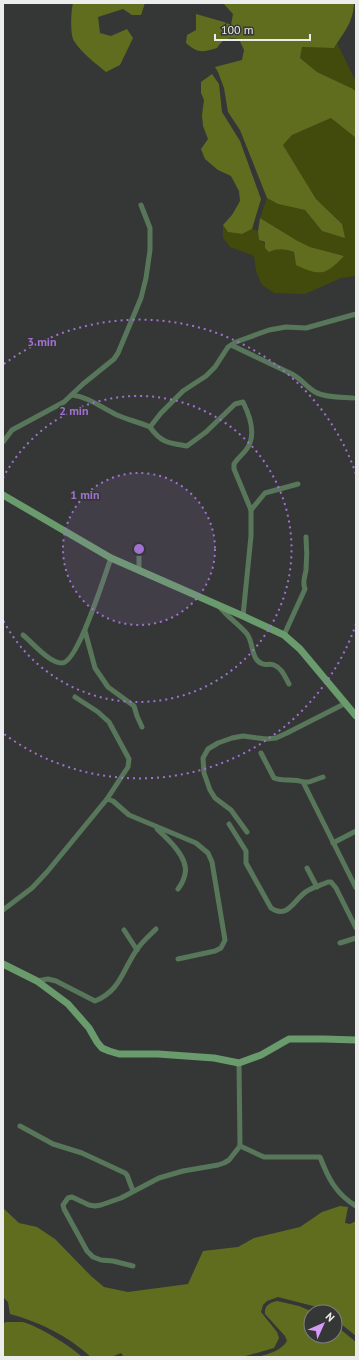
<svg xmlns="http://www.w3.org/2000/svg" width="359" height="1360" viewBox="0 0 359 1360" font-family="'PT Sans',sans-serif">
<rect width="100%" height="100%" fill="#343736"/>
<g fill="#424b0b">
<polygon points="337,43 356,82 356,92 352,89 317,72 300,58 302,47 334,48"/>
<polygon points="331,118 356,138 356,276 341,278 305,294 274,293 262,285 256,271 254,256 230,247 223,238 223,225 228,232 242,234 252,229 258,231 259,240 275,249 284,249 294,252 296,265 335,265 344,256 310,247 296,240 260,218 267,198 278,204 305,210 322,231 342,224 316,199 283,145 292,135"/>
</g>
<g fill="#616d1e">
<path d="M73 3H145L141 15H132L123 9 98 17 100 33 111 36 127 29 133 38 120 65 106 72C95 63 82 53 74 41 70 34 71 11 73 3Z"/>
<path d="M223 3H354C353 23 344 32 334 48L302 47 300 58 317 72 353 89 356 92V138L331 118 292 135 283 145 316 199 342 224 345 238 322 231 305 210 278 204 267 198 240 130 228 112 224 88 218 72 215 67 242 60 244 50 239 39C228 37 223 39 217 48 203 52 198 54 186 43L187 35 196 30V14L224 22 231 25 233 14Z"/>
<polygon points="212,74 219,84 222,112 240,141 261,199 252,229 242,234 228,232 223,225 232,215 240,201 239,191 231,176 218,170 205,159 201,149 208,139 203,126 202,115 204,100 201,93 201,82"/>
<path d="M260 218 296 240 310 247 344 256C325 276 320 276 296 265L294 252C285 249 278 248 269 252L265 248V242L259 240 258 231Z"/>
<path d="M340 1206 348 1207 345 1223 350 1224 356 1221V1336L335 1319V1312H326L313 1306 278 1297 267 1301 263 1305 261 1312 277 1332 279 1338 274 1348 242 1357H124L121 1353 111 1357H91C68 1336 40 1322 10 1314L8 1302 3 1297V1208L19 1223 37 1227 55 1239 91 1276 104 1287 128 1292 188 1284 203 1251 238 1247 254 1238 300 1227 322 1212Z"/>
<path d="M277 1301 299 1306 313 1312H311V1336H335V1325L356 1342V1357H258C268 1354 281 1351 287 1341L285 1336 265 1314C264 1305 270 1303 277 1301Z"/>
<path d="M6 1322C11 1322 17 1322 22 1322 35 1324 72 1347 82 1357H3V1324Z"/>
</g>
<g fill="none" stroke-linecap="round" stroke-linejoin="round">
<g stroke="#58775a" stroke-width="5">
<path d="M231 345 292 374C301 379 307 387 315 392 326 398 341 397 353 398"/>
<path d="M72 395C89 397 102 408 117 415 128 420 139 422 150 427"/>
<polyline points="3,442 12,430 64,402 83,384 114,359 118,353 141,298 146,278 150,250 150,228 141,205"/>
<polyline points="251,510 265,493 298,484"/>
<polyline points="139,548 139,571"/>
<path d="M219 606C227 617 240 625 247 634 253 642 251 653 257 660 263 667 268 663 274 665 282 668 285 677 289 684"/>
<path d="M243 616 251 536V510L234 469V464C237 459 242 455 246 450 257 436 250 416 243 402L235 404 206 432 187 446C169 443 161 443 150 427L161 413 183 391 206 376 215 367 228 347 236 342 269 330 286 327 306 328 356 314"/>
<polyline points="85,631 95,668 108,687 134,706 137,716 142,727"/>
<path d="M23 635C33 643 49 663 62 663 78 663 105 574 111 558"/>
<path d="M284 635 305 589C302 582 305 577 306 570 307 559 307 548 306 537"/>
<polyline points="75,697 98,712 109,722 129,759 128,767 107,799"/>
<path d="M261 753 274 778C284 782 293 778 303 782L356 888"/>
<polyline points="303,782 309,782 323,777"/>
<path d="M229 824 246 851V863L271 908C288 920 294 899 307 891 313 887 321 885 328 882H331L336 888 356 928"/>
<path d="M157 829C168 839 189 858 185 874 184 879 181 885 178 889"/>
<polyline points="247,832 231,810 215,798 210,790 204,773 203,758 208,749 218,743 232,738 243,736 266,739 276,738 287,733 346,703"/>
<polyline points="333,843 356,831"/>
<polyline points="307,868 317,887"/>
<polyline points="3,910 32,888 47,872 107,799 113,801 129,815 196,843 208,853 212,862 225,940 221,948 215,951 178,959"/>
<polyline points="124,930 137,950"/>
<polyline points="340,943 356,938"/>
<path d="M37 981 48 979 56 981 95 1001C121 991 123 968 138 948 143 941 150 935 156 929"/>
<polyline points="20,1126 53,1144 82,1153 125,1173 127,1175 133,1191"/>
<path d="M240 1146 264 1157H320C328 1178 336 1194 356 1206"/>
<polyline points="133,1266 113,1261 101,1260 93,1257 87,1251 64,1209 63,1205 68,1198 72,1197 89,1205 95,1206 101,1205 121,1198 159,1178 183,1171 218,1165 224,1163 229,1160 240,1146 239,1063"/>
</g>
<g stroke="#699b6c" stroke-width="7">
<polyline points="3,495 111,558 243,616 284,635 300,649 356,716"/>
<polyline points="3,964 37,981 68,1004 89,1028 97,1042 102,1048 109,1051 119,1054 158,1054 214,1058 239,1063 261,1055 289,1039 324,1039 356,1040"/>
</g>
</g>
<circle cx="139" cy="549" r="76" fill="#a270cf" fill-opacity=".12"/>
<g fill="none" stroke="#a270cf" stroke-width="2" stroke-dasharray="2 4">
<circle cx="139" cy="549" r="76"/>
<path d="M3 478A153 153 0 1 1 3 620"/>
<path d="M356 624A229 229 0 0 1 4 734M4 364A229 229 0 0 1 356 474"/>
</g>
<circle cx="139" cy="549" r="6" fill="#a270cf" stroke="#343736" stroke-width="2"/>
<g font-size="12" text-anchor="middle" font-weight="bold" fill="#a270cf" stroke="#343736" stroke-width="3" stroke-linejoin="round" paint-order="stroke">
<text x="42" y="346">3 min</text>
<text x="74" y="415">2 min</text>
<text x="85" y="499">1 min</text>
</g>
<rect width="359" height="1360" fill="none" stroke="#ebedec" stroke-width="8"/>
<g transform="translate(323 1324) rotate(45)"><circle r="19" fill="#343736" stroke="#7d807f"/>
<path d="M0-3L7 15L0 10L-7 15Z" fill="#d99af7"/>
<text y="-6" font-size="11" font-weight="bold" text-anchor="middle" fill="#ebedec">N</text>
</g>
<path d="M215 34v6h95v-6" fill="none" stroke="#ebedec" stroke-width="2"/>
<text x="221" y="34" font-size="12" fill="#ebedec" stroke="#343736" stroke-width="3" paint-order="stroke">100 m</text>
</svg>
